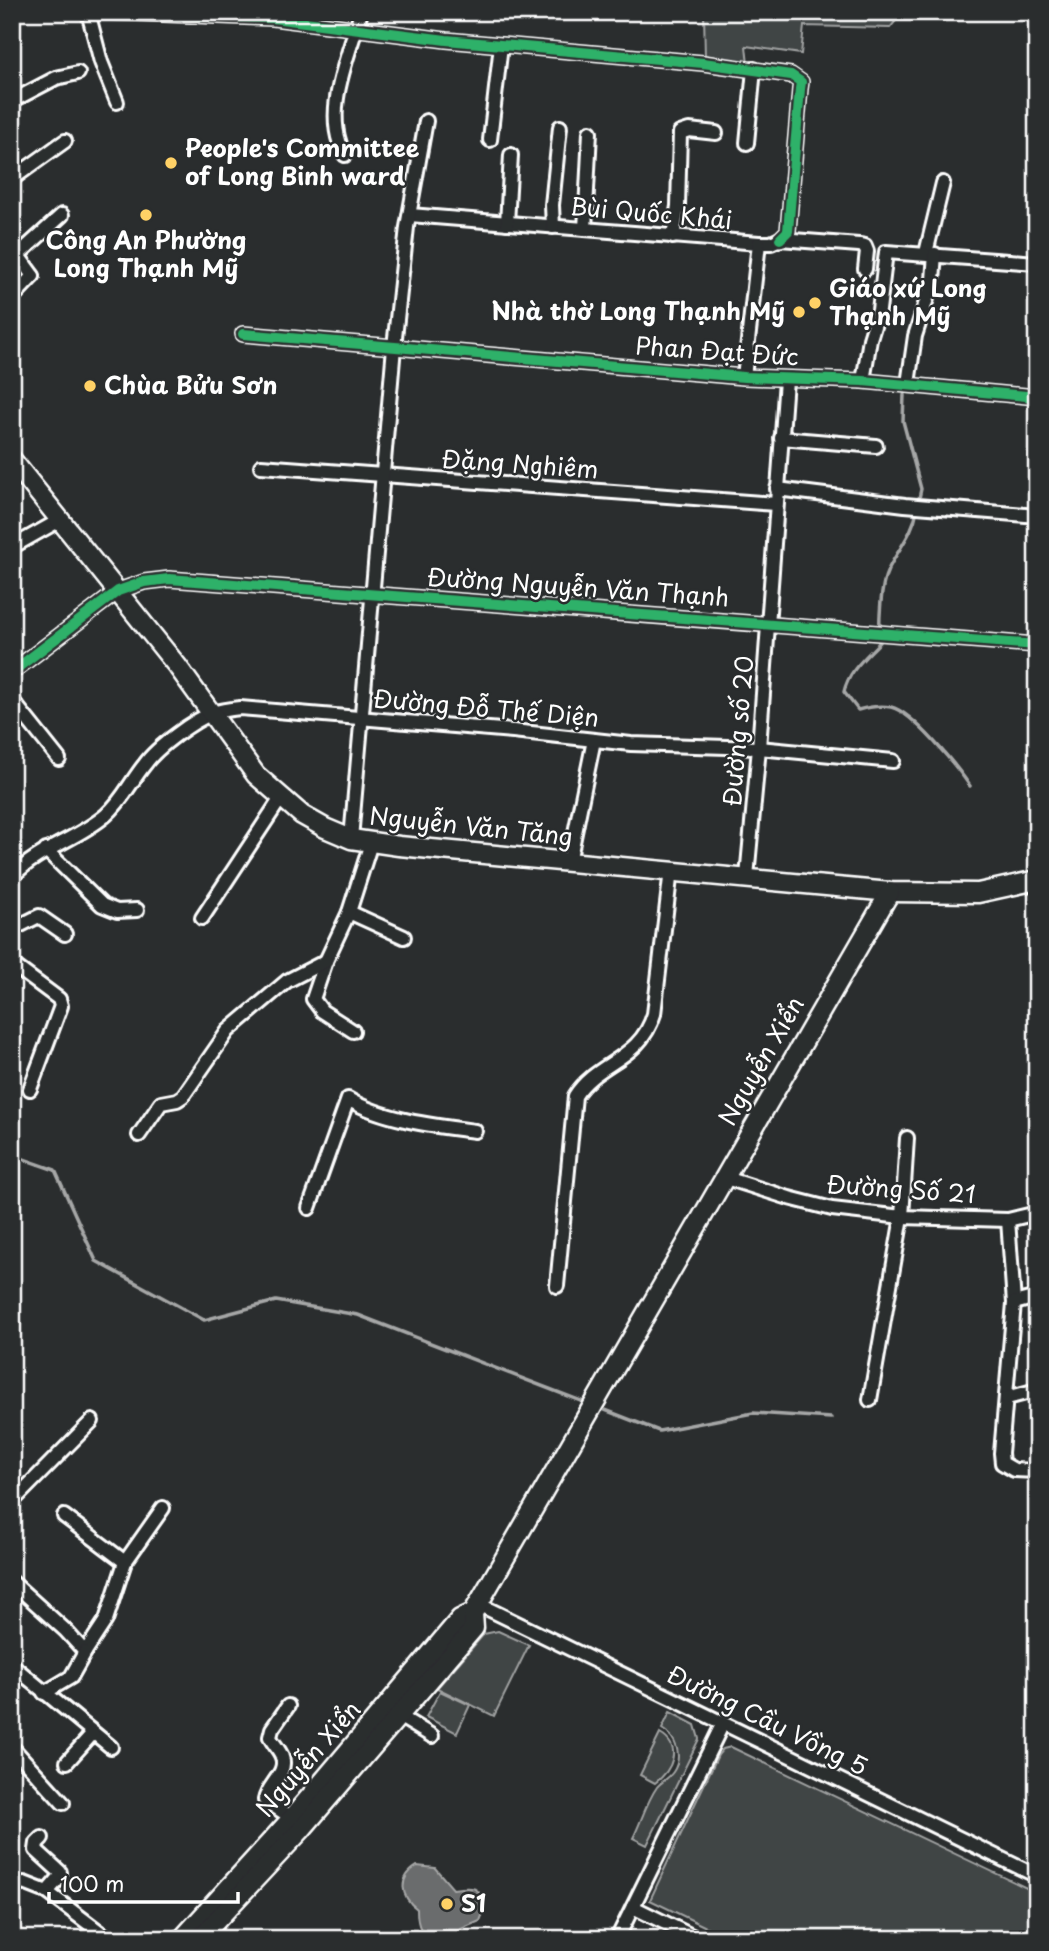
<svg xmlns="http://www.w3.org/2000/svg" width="1049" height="1951" viewBox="0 0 1049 1951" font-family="'Playpen Sans',sans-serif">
<rect width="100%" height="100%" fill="#2a2d2e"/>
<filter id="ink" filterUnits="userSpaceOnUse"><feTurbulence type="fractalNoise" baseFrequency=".0143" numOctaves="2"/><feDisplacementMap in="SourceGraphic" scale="14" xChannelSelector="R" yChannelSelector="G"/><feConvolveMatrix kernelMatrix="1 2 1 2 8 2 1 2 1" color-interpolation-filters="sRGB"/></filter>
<g filter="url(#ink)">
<g fill="#414445" stroke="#a0a2a2" stroke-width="2">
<polygon points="704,12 899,12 899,17 890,28 804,26 801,54 746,46 748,64 705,57"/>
<polygon points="498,1631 529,1645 494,1716 437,1688 484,1634"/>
<polygon points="440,1691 470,1705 457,1733 426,1717"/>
<path d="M670 1712 695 1725 699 1739 647 1845 633 1838C641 1822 647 1801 657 1787 661 1782 669 1778 673 1772 683 1757 677 1738 662 1729Z"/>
<path d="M660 1734C683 1747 672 1770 655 1783L640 1775Z"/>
<polygon points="731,1747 1037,1893 1037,1939 731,1939 650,1900 718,1755 723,1749"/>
</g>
<path fill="#6a6c6d" stroke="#a6a7a7" stroke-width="2" d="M417 1866 435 1868 453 1889C472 1886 481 1885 485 1908L480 1921 461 1929 453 1939C428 1939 417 1938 417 1909 400 1896 398 1878 417 1866Z"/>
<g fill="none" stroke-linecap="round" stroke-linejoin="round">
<g stroke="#a6a7a7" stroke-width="3.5">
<polyline points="904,395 903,421 921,489 918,503"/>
<path d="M917 510C913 534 898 549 888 570 880 586 879 624 880 642 865 658 849 670 844 692L858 710C868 707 880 705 891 707 913 712 957 767 970 786"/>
<polyline points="12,1155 55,1170 96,1261 204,1320 276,1301 358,1315 586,1403"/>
<polyline points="600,1408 659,1431 753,1413 831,1418"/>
</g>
<defs>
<g id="street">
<polyline points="88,12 101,62 117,102"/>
<polyline points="110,12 273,18 446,40 703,63 791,75 801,82 800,89 788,231 780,239"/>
<polyline points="12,101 56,78 78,73"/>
<polyline points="490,140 501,45"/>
<polyline points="747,143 754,69"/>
<path d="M345 155C321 113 349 56 361 12"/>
<polyline points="12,179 65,141"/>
<polyline points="410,215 759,243 771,243 780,239 859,245 865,246 867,251 865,269"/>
<polyline points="507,223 511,155"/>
<polyline points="553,227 552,205 560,127"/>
<polyline points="585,229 590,132"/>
<polyline points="673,237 678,206 680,133 689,130 716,133"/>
<polyline points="12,247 33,276"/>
<polyline points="926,253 943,183"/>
<polyline points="18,255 62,215"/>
<polyline points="12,298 33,276"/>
<polyline points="243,334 744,377 863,381 1037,397"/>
<polyline points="744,377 759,243"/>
<polyline points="863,381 870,339 879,310 886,252 1037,263"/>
<polyline points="908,384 915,336 933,280 935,254"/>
<polyline points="781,438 876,446"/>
<polyline points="261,466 776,504"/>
<polyline points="777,489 905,505 1037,516"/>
<polyline points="12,547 60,520"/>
<polyline points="12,672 118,591 144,582 169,579 1037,645"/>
<polyline points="12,700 59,759"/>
<polyline points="351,839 394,347 407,227 426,121"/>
<polyline points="46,850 102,905 117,911 137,910"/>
<polyline points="569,862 594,740"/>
<path d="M12 877C39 848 77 840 106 815 123 800 131 781 145 764 157 747 194 720 213 713 222 710 231 709 240 708L513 731 631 744 759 748 893 761"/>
<polyline points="747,877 759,748 786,380"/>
<polyline points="349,912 404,937"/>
<polyline points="12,918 21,925 39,916 65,934"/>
<polyline points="202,918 281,798"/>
<polyline points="12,964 59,999 61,1006 30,1089"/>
<polyline points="353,1031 322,1011 313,999 326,961 349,912 371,843"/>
<polyline points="139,1135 161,1103 177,1100 183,1096 228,1031 287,981 326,961"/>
<polyline points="723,1177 789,1198 832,1209 902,1217 1008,1220 1037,1213"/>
<path d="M309 1208 348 1099C383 1120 435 1126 475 1131"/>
<polyline points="1008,1220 1014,1303 1001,1453 1002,1463 1014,1470 1037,1471"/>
<path d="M557 1286 575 1096C597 1061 640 1061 654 1014L671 870"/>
<polyline points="1014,1303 1037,1297"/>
<polyline points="1007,1398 1037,1390"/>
<polyline points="870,1400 902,1217 907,1138"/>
<polyline points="12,1502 92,1421"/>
<polyline points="64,1516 125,1562"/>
<polyline points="12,1582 65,1630 85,1652 106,1620 125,1562 163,1508"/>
<polyline points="478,1604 1037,1876"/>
<polyline points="12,1665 111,1747"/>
<polyline points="44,1693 71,1677 85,1652"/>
<path d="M288 1706 272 1729 270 1737C273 1744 280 1750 282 1757 288 1773 267 1785 265 1800L292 1818"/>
<polyline points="399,1716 432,1736"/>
<polyline points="12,1747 63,1803"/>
<polyline points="67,1762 93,1733"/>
<polyline points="42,1838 37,1843 36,1850 60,1872 60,1877 47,1892"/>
<polyline points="12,1887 24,1883 47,1892 109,1939"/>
<polyline points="633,1907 698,1939"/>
<polyline points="617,1939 723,1723"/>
</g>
<g id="secondary">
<polyline points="12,460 178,667 256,775 302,815 325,828 351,839 399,846 890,892 978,893 1037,880"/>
<polyline points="182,1939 292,1818 460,1619 473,1613"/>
<polyline points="199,1939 301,1830 474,1628 473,1613 890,892"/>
</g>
</defs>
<use href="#street" stroke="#fff" stroke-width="18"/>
<use href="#secondary" stroke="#fff" stroke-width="23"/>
<use href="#street" stroke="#2a2d2e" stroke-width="12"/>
<use href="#secondary" stroke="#2a2d2e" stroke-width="18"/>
<defs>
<g id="cycleway">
<polyline points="110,12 273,18 446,40 703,63 791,75 801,82 800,89 788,231 780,239"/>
<polyline points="243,334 744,377 863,381 1037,397"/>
<polyline points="12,672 118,591 144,582 169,579 1037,645"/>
</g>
</defs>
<use href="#cycleway" stroke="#2a2d2e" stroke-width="15"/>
<use href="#cycleway" stroke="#2db169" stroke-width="10"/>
</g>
</g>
<g fill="#ffd166" stroke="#2a2d2e" stroke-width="2.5">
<circle cx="171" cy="163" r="7"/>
<circle cx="146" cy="215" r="7"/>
<circle cx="815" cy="303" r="7"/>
<circle cx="799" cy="312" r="7"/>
<circle cx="90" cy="386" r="7"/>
<circle cx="447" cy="1904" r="7"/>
</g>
<g text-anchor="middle" stroke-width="5" stroke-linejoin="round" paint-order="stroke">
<g font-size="24" font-weight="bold" fill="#fff" stroke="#2a2d2e" text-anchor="start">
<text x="185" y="157">People's Committee<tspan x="185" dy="28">of Long Binh ward</tspan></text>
<text x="146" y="249" text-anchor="middle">Công An Phường<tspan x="146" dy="28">Long Thạnh Mỹ</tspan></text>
<text x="829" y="297">Giáo xứ Long<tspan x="829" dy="28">Thạnh Mỹ</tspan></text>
<text x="785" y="320" text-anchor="end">Nhà thờ Long Thạnh Mỹ</text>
<text x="104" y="394">Chùa Bửu Sơn</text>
<text x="461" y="1912">S1</text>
</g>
<g font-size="24" fill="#fff" stroke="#2a2d2e">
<text transform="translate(651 214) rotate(5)" y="8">Bùi Quốc Khái</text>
<text transform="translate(717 352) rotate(4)" y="8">Phan Đạt Đức</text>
<text transform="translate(520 465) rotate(4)" y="8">Đặng Nghiêm</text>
<text transform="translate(578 588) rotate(4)" y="8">Đường Nguyễn Văn Thạnh</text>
<text transform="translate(486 709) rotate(5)" y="8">Đường Đỗ Thế Diện</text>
<text transform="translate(739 731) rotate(-85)" y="8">Đường số 20</text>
<text transform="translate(471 827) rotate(6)" y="8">Nguyễn Văn Tăng</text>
<text transform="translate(762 1061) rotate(-60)" y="8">Nguyễn Xiển</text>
<text transform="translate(901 1190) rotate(4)" y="8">Đường Số 21</text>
<text transform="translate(767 1721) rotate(26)" y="8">Đường Cầu Vồng 5</text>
<text transform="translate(309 1759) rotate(-49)" y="8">Nguyễn Xiển</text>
</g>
</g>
<rect width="1049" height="1951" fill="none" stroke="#2a2d2e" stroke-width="42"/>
<rect x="21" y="21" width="1007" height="1909" fill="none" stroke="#fff" stroke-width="2.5" filter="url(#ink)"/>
<path d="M49 1892v10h189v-10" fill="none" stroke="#ffffff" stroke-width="3.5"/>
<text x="60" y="1892" font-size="21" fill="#ffffff" stroke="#2a2d2e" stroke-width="5" paint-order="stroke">100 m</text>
</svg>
